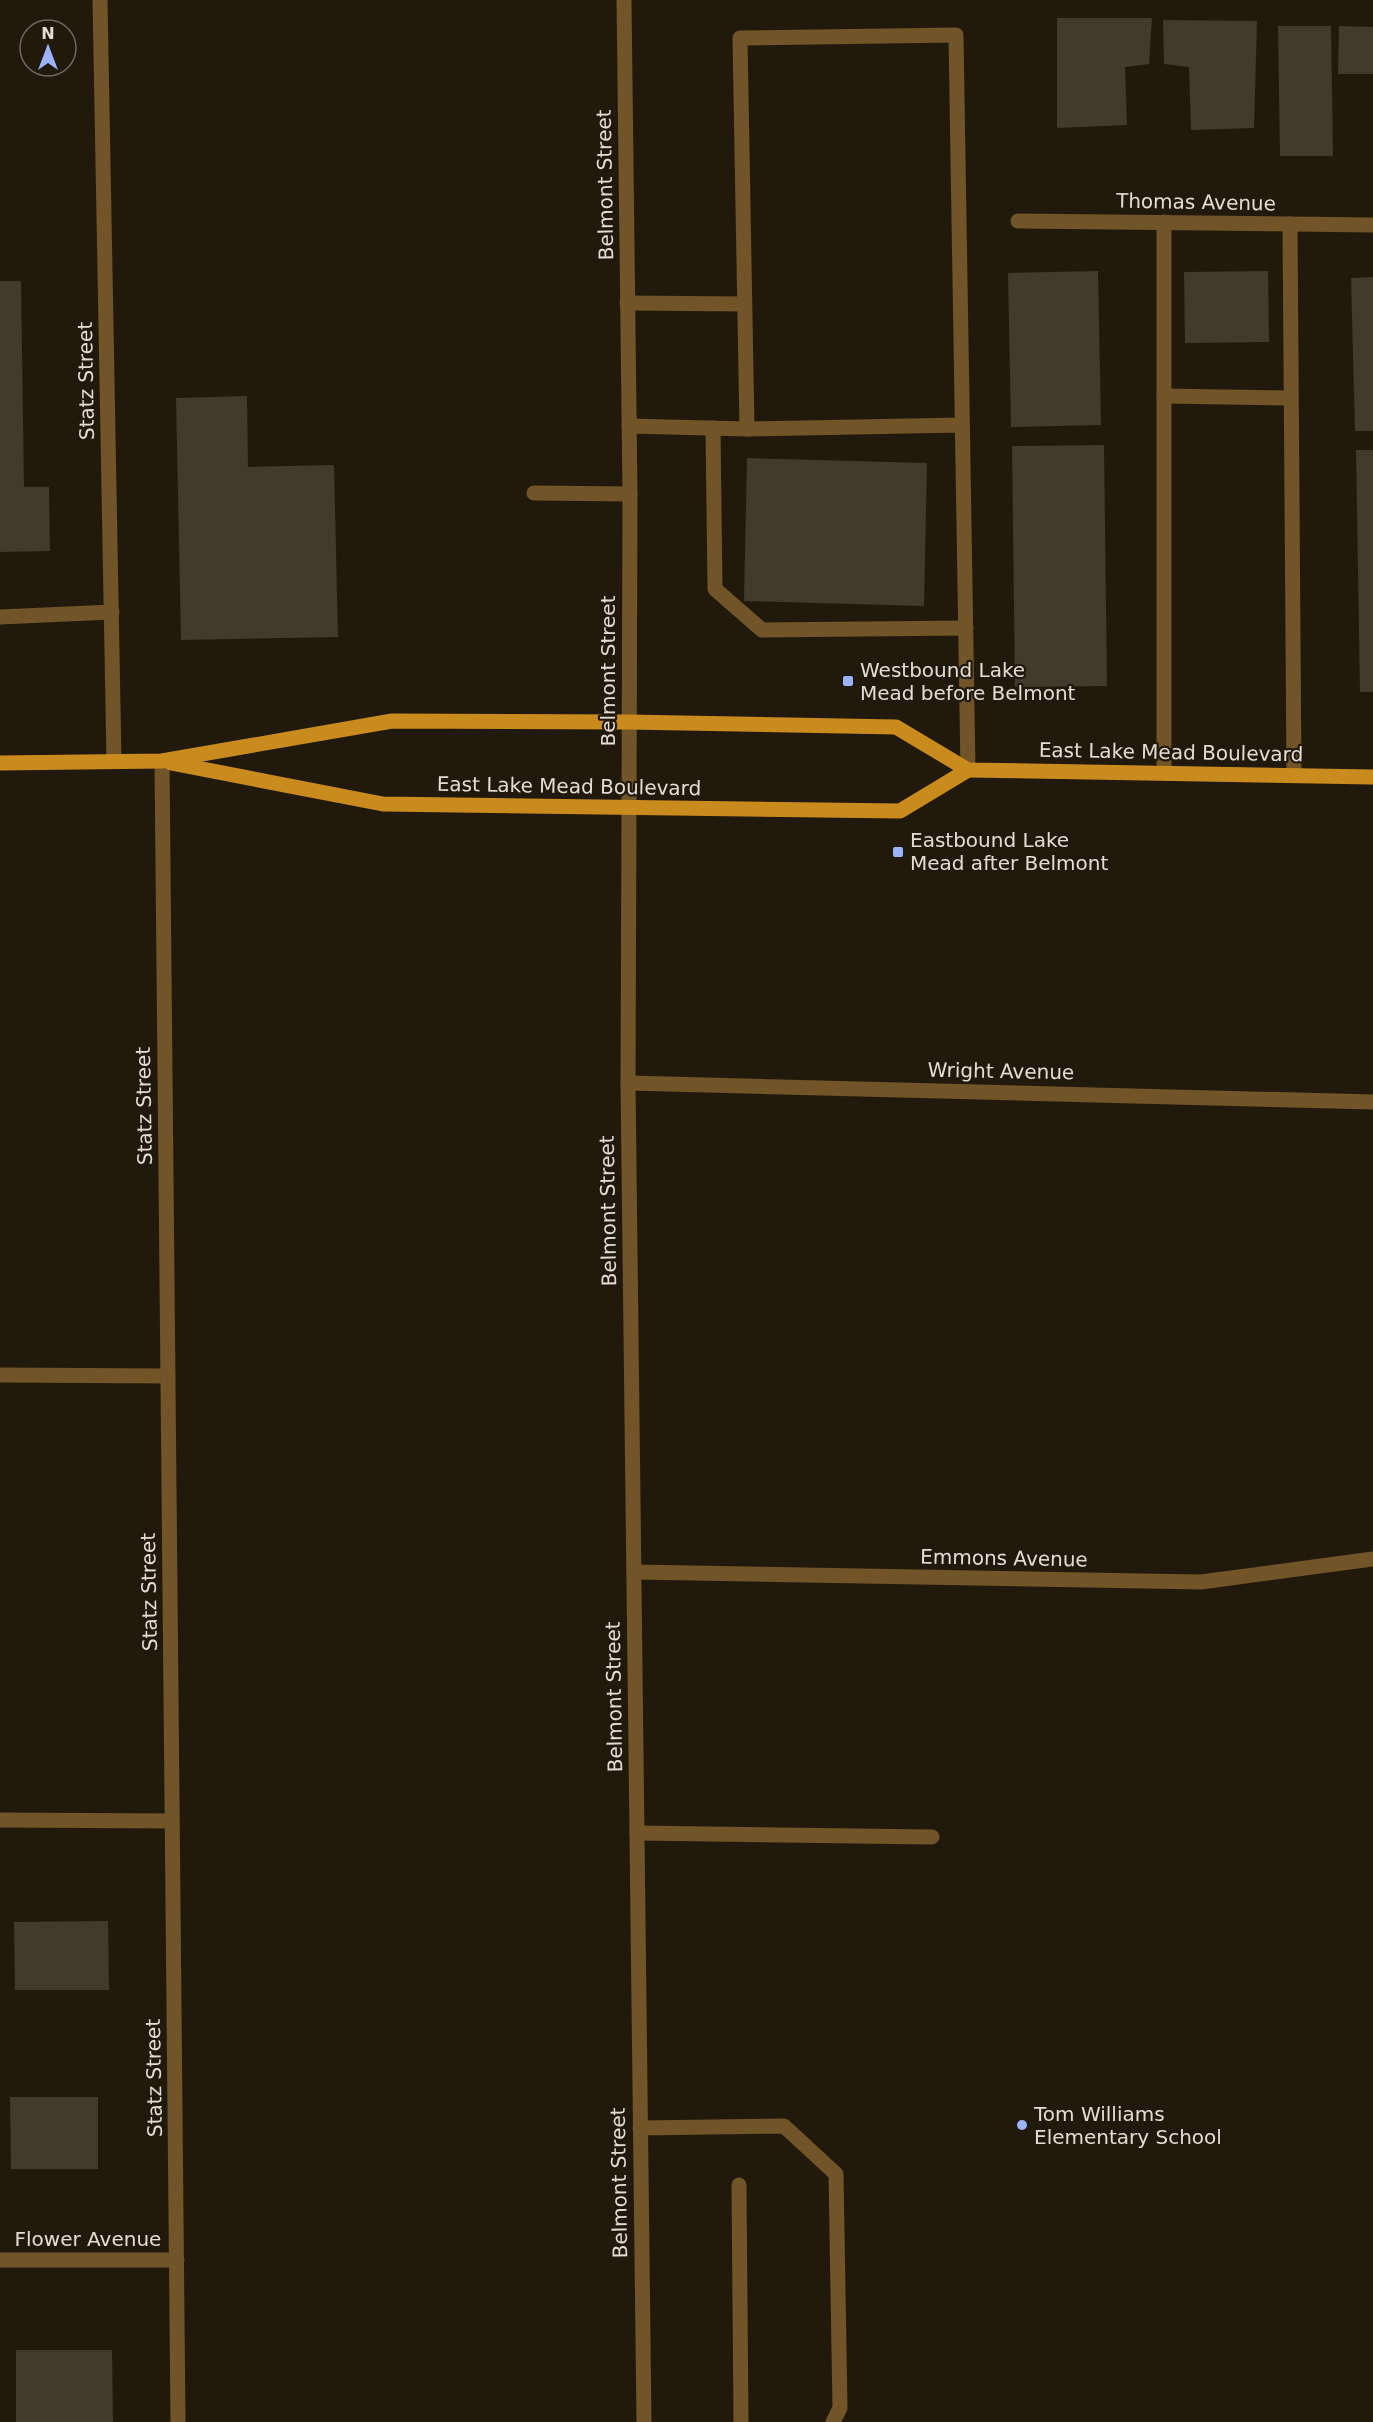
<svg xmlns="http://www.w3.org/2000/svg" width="1373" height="2422" viewBox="0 0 1373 2422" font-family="'DejaVu Sans',sans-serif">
<rect width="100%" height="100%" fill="#22190d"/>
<g fill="#43392c">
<polygon points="1057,18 1152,18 1149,64 1125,67 1127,125 1057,128"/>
<polygon points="1163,20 1257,21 1254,128 1191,130 1189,67 1164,64"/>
<polygon points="1278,26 1331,26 1333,156 1280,156"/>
<polygon points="1339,26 1373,27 1373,74 1338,74"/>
<polygon points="1098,271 1101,425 1011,427 1008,273"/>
<polygon points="1268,271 1269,342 1185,343 1184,272"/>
<polygon points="1373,277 1373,431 1355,431 1351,278"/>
<polygon points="0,281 21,281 24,487 49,487 50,551 0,552"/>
<polygon points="247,396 248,467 334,465 338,637 181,640 176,398"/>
<polygon points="1104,445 1107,686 1015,687 1012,446"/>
<polygon points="1356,450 1373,450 1373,692 1360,692"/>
<polygon points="747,458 927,463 924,606 744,601"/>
<polygon points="108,1921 109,1990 15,1990 14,1922"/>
<polygon points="10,2097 98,2097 98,2169 11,2169"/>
<polygon points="16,2350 112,2350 113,2422 16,2422"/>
</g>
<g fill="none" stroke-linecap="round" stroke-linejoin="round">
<g stroke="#715427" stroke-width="15">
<polyline points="1164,222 1164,773"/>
<polyline points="1290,224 1294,775"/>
<polyline points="627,303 744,304"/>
<polyline points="1164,396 1291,398"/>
<polyline points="962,425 747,429 740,38 956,35 968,770"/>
<polyline points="629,426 747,429"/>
<polyline points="713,428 715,589 762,630 966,628"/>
<polyline points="534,493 630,494"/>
<polyline points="0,617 112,612"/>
<polyline points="637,1833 932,1837"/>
<polyline points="640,2128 784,2126 836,2174 840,2408 833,2422"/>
<polyline points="739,2185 741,2422"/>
</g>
<g stroke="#715427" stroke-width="15">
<polyline points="100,0 114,761"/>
<polyline points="1018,221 1373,225"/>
<polyline points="629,808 628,1083 644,2422"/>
<polyline points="628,1083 1373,1102"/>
<polyline points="0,1375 168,1376"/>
<polyline points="634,1572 1201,1582 1373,1559"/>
<polyline points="0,1820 172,1821"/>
<polyline points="0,2260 177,2260"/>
</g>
<g stroke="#715427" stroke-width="15">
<polyline points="624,0 630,494 629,808"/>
<polyline points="162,761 178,2422"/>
</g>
<g stroke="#c98b1d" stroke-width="15">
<polyline points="0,763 162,761 392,721 629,722 896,727 968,770 1373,777"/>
<polyline points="171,763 383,804 900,811 968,770"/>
</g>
</g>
<g fill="#9cb4fd" stroke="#22190d" stroke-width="2">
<rect x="842" y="675" width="12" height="12" rx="3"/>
<rect x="892" y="846" width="12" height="12" rx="3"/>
<circle cx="1022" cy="2125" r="6"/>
</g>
<g text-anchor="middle" stroke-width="4.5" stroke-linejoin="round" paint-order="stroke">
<g font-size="20" fill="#e3dcd4" stroke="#22190d">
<text transform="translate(605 185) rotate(-91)" y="7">Belmont Street</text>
<text transform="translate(1196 202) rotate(1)" y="7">Thomas Avenue</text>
<text transform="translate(86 381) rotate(-91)" y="7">Statz Street</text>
<text transform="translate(608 671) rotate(-90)" y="7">Belmont Street</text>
<text transform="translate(1171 752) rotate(1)" y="7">East Lake Mead Boulevard</text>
<text transform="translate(569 786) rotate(1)" y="7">East Lake Mead Boulevard</text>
<text transform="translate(1001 1071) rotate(1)" y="7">Wright Avenue</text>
<text transform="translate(144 1106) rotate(-91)" y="7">Statz Street</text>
<text transform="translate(608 1211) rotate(-91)" y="7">Belmont Street</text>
<text transform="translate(1004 1558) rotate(1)" y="7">Emmons Avenue</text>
<text transform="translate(149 1592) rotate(-91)" y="7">Statz Street</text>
<text transform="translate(614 1697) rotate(-91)" y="7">Belmont Street</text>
<text transform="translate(154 2078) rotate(-91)" y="7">Statz Street</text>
<text transform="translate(619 2183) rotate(-91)" y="7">Belmont Street</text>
<text x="88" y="2246">Flower Avenue</text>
</g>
<g font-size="20" fill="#e3dcd4" stroke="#22190d" text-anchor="start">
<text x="860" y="677">Westbound Lake<tspan x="860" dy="23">Mead before Belmont</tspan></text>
<text x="910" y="847">Eastbound Lake<tspan x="910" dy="23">Mead after Belmont</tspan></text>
<text x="1034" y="2121">Tom Williams<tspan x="1034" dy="23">Elementary School</tspan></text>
</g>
</g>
<g transform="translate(48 48)"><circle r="28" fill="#22190d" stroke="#6f675d" stroke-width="1.5"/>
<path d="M0-4.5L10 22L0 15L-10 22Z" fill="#9cb4fd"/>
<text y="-9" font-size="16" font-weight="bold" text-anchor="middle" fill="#e3dcd4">N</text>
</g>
</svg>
